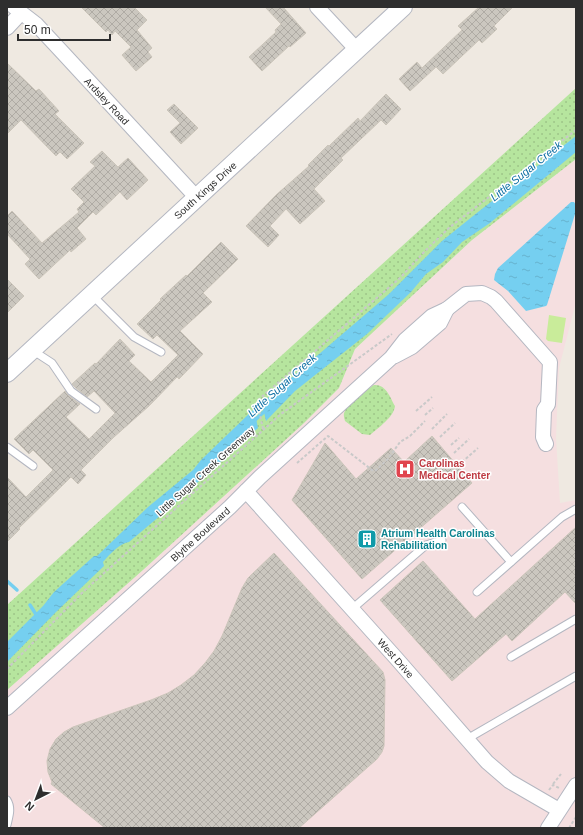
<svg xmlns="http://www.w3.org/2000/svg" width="583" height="835" viewBox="0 0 583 835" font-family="Helvetica,sans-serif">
<defs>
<pattern id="grass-dots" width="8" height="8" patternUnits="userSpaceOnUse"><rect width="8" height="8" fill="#b6e59e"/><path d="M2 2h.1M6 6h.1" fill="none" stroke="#9dc588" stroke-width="1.8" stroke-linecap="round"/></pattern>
<pattern id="water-ripples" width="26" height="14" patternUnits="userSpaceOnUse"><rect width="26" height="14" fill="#75cff0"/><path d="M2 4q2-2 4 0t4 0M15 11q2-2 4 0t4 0" fill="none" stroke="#66b2ce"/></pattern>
<pattern id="building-cross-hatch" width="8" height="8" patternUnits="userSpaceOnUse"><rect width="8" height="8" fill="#cbc7bf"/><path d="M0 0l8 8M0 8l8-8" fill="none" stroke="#afaba4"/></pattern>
</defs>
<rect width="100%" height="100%" fill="#efe9e1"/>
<polygon fill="#f5dfe0" points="576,159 576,302 559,368 556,438 560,503 576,500 576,828 7,828 7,682 143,570 304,423 339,388 355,349 472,240"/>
<g fill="url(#grass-dots)">
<polygon points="576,88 576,159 472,240 355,349 339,388 304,423 143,570 7,690 7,605"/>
<path d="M374 385C386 384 390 397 395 406 394 417 378 428 370 435L362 434 345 421C344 417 343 414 345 411 348 404 367 389 374 385Z"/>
</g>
<polygon fill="#c9ec9a" points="549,315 566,318 562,343 548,341 546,339"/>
<g fill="url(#water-ripples)">
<polygon points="576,136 576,152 490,223 462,242 443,262 426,274 411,292 367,334 295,391 266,421 262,403 389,294 442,241 478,212"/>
<polygon points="571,202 574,202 576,205 576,211 547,305 546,306 526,311 508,291 494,280 495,274 498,268"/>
<path d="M254 409 258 428 167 510 129 542C119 544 110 554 103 562L104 566 56 612 7 662V642L43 606 54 592 94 556H97L148 507 193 470 201 460Z"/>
</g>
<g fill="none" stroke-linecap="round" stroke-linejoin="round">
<g stroke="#75cff0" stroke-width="3.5">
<polyline points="254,421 267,409"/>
<polyline points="7,581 17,590"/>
<polyline points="30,605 37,616"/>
</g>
</g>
<g fill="url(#building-cross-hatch)" stroke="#cbc5ba">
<polygon points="81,7 134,7 147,20 137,30 152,48 148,52 152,57 136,71 122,55 131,47 115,31 112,35 108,30 106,32"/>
<polygon points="265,7 283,7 306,33 290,47 289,46 262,71 249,57 276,32 275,30 281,24"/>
<polygon points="479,7 513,7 494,26 497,29 482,43 479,40 443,74 436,67 410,91 399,79 417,62 422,68 462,30 458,26"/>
<polygon points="7,63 36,91 39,89 59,111 55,114 84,143 67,159 60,152 56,156 21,120 7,134"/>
<polygon points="386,94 401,109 386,125 381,120 341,158 343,160 314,189 325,201 300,224 286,209 270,226 279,235 268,247 246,226 276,195 309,166 308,165 328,145 329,146 358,118 360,121"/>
<polygon points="174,104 198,128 181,144 170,132 180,123 167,110"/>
<polygon points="102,151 118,167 128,158 148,180 127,200 120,192 96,215 93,212 77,228 86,239 71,252 70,250 39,279 25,264 30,259 7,234 7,216 12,211 42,243 79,212 77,209 84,202 71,189 95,166 90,162"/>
<polygon points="221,242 238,259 203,293 212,302 180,331 203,354 179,379 177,377 149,406 114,437 81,470 86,475 78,484 71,477 19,528 20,529 7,542 7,477 26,497 53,470 33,450 29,454 14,439 65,391 68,395 80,404 66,417 89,439 115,413 94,391 87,397 75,387 72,384 95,363 96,364 120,339 135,355 129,361 151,382 178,355 157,335 153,339 137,324 161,300 160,299 186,275 187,276"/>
<polygon points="7,279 24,296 7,313"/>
<polygon points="432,436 472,483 362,579 292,500 325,443 356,479 391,448 404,462"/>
<polygon points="576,527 576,604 565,592 512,641 506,634 452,681 380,600 423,561 475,619"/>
<polygon points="274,553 383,672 385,680 384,746 382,752 377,759 299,828 105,828 51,784 52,782 48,772 47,761 50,749 56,739 64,732 73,727 151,700 168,693 181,685 194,675 205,663 214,651 222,636 242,588 248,578"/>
</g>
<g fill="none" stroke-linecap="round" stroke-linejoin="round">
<defs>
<g id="service">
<polyline points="92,295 134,337 161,352"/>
<polyline points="32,350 52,363 71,391 96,409"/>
<polyline points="7,447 33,466"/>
<polyline points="462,507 511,562"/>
<polyline points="477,592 562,517 576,509"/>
<polyline points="352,609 426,545 442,540"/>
<polyline points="511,657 576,619"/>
<polyline points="467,739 576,676"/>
<path d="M7 800C12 808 9 816 7 825"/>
</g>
<g id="minor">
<polyline points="14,7 36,24 63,53 197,198"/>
<polyline points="317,7 357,50"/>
<polyline points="7,28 21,13"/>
<polyline points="395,356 412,347 440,323 447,309"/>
<polyline points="246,491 396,658 487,762 509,781 559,810"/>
<polyline points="7,708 230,507 260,477 391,358 405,340 432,316 447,309 466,294 482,293 491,297 496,301 550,362 548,404 544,410 543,437 546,444"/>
<polyline points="548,828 576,785"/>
</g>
<polyline id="tertiary" points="7,373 403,7"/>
</defs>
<use href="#service" stroke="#b4b7c1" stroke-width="9"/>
<use href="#minor" stroke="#b4b7c1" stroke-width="16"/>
<use href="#tertiary" stroke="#b4b7c1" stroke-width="20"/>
<g stroke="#c9c9c9" stroke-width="2" stroke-dasharray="3 2" stroke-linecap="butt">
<polyline points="416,411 432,397"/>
<polyline points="425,415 433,408"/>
<polyline points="263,429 257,401 400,278 425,251 450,227 576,130"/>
<polyline points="432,429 447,414"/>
<polyline points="440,437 455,423"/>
<polyline points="451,445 459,438"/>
<polyline points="454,453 469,439"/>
<polyline points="462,462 478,448"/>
<polyline points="297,463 328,436 372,470 375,471 388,459 400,442 410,436 425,421"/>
<polyline points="7,669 83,592 281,414 392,334"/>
<polyline points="553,784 561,774"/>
<polyline points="549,790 553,785 559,788"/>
<polyline points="569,828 576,817"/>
</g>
<use href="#service" stroke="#fff" stroke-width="7"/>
<use href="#minor" stroke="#fff" stroke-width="14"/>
<use href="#tertiary" stroke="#fff" stroke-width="18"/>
</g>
<defs>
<symbol id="hospital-square" viewBox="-11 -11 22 22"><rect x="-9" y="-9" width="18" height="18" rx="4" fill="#e0444e" stroke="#fff"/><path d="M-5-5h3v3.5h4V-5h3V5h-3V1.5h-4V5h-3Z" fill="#fff"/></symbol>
<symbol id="building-square" viewBox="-11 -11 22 22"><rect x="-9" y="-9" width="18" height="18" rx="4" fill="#0f9aa8" stroke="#fff"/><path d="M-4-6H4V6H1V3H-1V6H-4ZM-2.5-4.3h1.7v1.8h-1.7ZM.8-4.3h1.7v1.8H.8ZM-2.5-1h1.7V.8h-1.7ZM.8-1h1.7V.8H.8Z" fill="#fff"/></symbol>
</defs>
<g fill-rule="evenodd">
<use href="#hospital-square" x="394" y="458" width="22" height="22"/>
<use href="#building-square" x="356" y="528" width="22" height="22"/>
</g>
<g text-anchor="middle" stroke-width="3" stroke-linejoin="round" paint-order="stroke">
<g font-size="10" fill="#2e2e2e" stroke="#fff">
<text transform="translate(107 101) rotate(47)" y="4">Ardsley Road</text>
<text transform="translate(205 190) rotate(-42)" y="4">South Kings Drive</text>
<text transform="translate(205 471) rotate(-42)" y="4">Little Sugar Creek Greenway</text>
<text transform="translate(200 534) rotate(-42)" y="4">Blythe Boulevard</text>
<text transform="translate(396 658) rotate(48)" y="4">West Drive</text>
</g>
<g font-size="10" font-weight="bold" fill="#be3a42" stroke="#fff" text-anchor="start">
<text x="419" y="467">Carolinas<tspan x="419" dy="12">Medical Center</tspan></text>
</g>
<g font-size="10" font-weight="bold" fill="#0d838f" stroke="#fff" text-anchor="start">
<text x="381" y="537">Atrium Health Carolinas<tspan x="381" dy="12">Rehabilitation</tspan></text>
</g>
<g font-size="11" font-style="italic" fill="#0d6fa3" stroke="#fff">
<text transform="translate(526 171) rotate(-39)" y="4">Little Sugar Creek</text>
<text transform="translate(282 385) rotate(-42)" y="4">Little Sugar Creek</text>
</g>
</g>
<rect width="583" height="835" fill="none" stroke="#2e2e2e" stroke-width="16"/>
<g transform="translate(36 799) rotate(222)" stroke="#ffffff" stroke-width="3" paint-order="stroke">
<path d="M0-3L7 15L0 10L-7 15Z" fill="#2e2e2e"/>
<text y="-6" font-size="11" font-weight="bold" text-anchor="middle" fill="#2e2e2e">N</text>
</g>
<path d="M18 34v6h92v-6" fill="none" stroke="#2e2e2e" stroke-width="2"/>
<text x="24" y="34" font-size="12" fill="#2e2e2e" stroke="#ffffff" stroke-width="3" paint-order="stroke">50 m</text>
</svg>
